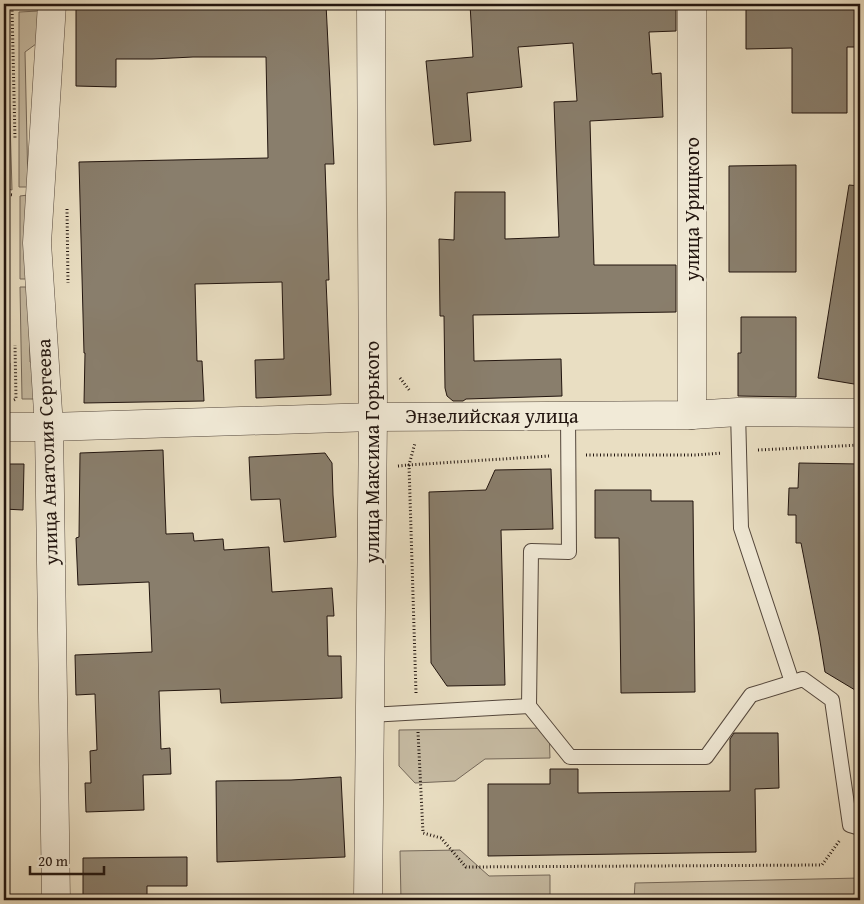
<svg xmlns="http://www.w3.org/2000/svg" width="864" height="904" viewBox="0 0 864 904" font-family="'Gentium Book Plus',serif">
<rect width="100%" height="100%" fill="#e9dec2"/>
<filter id="stains"><feTurbulence type="fractalNoise" baseFrequency=".004" numOctaves="4"/><feColorMatrix values="0 0 0 0 .2 0 0 0 0 .09 0 0 0 0 .02 0 0 0 .5 -.17"/></filter>
<radialGradient id="worn" r=".72"><stop offset=".6" stop-color="#630" stop-opacity="0"/><stop offset="1" stop-color="#630" stop-opacity=".3"/></radialGradient>
<g fill="#c7bca4" stroke="#74685a">
<polygon points="39,11 40,41 25,52 28,187 19,187 19,12"/>
<polygon points="4,14 7,14 12,190 4,188"/>
<polygon points="28,195 29,279 20,279 20,196"/>
<polygon points="8,196 8,354 4,354 4,197"/>
<polygon points="20,287 29,287 30,362 39,367 42,399 22,399"/>
<polygon points="4,363 10,363 9,399 4,400"/>
<polygon points="549,728 550,758 485,759 455,781 415,783 399,766 399,730"/>
<polygon points="460,850 489,876 550,875 550,900 401,900 400,851"/>
<polygon points="860,878 860,900 634,900 635,883"/>
</g>
<g fill="#897e6c" stroke="#22150f">
<polygon points="76,4 326,4 334,164 325,164 329,280 326,280 331,395 256,398 255,360 284,359 282,282 195,284 197,361 202,361 204,401 84,403 85,353 84,353 79,162 268,158 266,57 193,57 152,59 116,59 116,87 76,86"/>
<polygon points="470,4 676,4 676,31 649,32 652,74 661,73 663,117 590,121 594,265 676,265 676,312 473,315 474,361 561,359 562,396 466,399 463,401 453,401 447,396 445,388 444,316 440,316 439,239 454,240 455,192 505,192 505,239 559,237 554,102 577,101 573,43 518,47 522,87 467,93 471,141 434,145 426,61 473,57"/>
<polygon points="746,4 860,4 860,47 847,47 847,113 792,113 792,48 746,49"/>
<polygon points="796,165 796,272 729,272 729,166"/>
<polygon points="849,185 860,186 860,385 818,378"/>
<polygon points="741,317 796,317 796,397 738,396 738,353 741,353"/>
<polygon points="163,450 166,534 193,533 194,541 223,539 224,550 269,547 272,592 332,588 334,616 327,616 328,656 341,656 342,698 221,703 220,689 159,691 161,749 170,748 171,774 143,775 144,810 86,812 85,783 91,783 90,751 97,750 95,694 76,695 75,655 152,652 149,582 78,585 76,538 79,537 80,453"/>
<polygon points="325,453 332,463 333,495 336,537 284,542 280,499 251,500 249,457"/>
<polygon points="799,463 860,464 860,693 825,672 819,635 801,543 796,543 796,515 788,515 789,488 798,488"/>
<polygon points="4,464 24,464 23,510 4,509"/>
<polygon points="551,469 553,529 501,530 505,685 447,686 431,663 429,492 486,490 495,470"/>
<polygon points="595,490 651,490 651,501 693,501 695,692 621,693 619,538 595,538"/>
<polygon points="734,733 778,733 779,788 755,789 756,852 488,856 488,784 550,784 550,769 578,769 578,793 730,791 730,739"/>
<polygon points="341,777 345,857 217,862 216,781 291,780"/>
<polygon points="187,857 187,886 147,886 147,900 83,900 83,858"/>
</g>
<g fill="none" stroke-linecap="round" stroke-linejoin="round">
<defs>
<g id="service">
<polyline points="738,412 741,528 792,682"/>
<polyline points="568,416 569,552 531,551 529,706 570,757 706,757 751,695 803,679 832,700 850,825 860,828"/>
<polyline points="370,715 529,706"/>
</g>
<g id="minor">
<polyline points="52,4 37,243 49,427 56,900"/>
<polyline points="692,4 692,415"/>
<polyline points="4,427 49,427 373,417 692,415 738,412 860,413"/>
<polyline points="368,900 373,417 371,4"/>
</g>
</defs>
<use href="#service" stroke="#54473c" stroke-width="16"/>
<use href="#minor" stroke="#54473c" stroke-width="29"/>
<g stroke="#22150f" stroke-width="3" stroke-dasharray="1 2.5" stroke-linecap="butt">
<polyline points="4,8 12,8 15,139"/>
<polyline points="12,8 27,7"/>
<polyline points="4,194 13,195"/>
<polyline points="67,209 68,283"/>
<polyline points="400,378 410,391"/>
<polyline points="14,400 16,399 15,345"/>
<polyline points="758,450 860,445"/>
<polyline points="586,455 696,455 722,453"/>
<polyline points="398,466 409,465 415,443"/>
<polyline points="416,693 409,465 549,456"/>
<polyline points="418,732 423,833 441,838 466,867 822,865 840,840"/>
</g>
<use href="#service" stroke="#f1ead7" stroke-width="14"/>
<use href="#minor" stroke="#f1ead7" stroke-width="28"/>
</g>
<g text-anchor="middle" stroke-width="5" stroke-linejoin="round" paint-order="stroke">
<g font-size="20" fill="#22150f" stroke="#f1ead7">
<text transform="translate(692 209) rotate(-90)" y="7">улица Урицкого</text>
<text x="492" y="423">Энзелийская улица</text>
<text transform="translate(47 452) rotate(-92)" y="7">улица Анатолия Сергеева</text>
<text transform="translate(372 452) rotate(-90)" y="7">улица Максима Горького</text>
</g>
</g>
<rect width="864" height="904" fill="none" stroke="#e9dec2" stroke-width="20"/>
<rect x="5" y="5" width="854" height="894" fill="none" stroke="#22150f" stroke-width="2.5"/>
<rect x="10" y="10" width="844" height="884" fill="none" stroke="#22150f"/>
<path d="M30 866v8h74v-8" fill="none" stroke="#22150f" stroke-width="2.5"/>
<text x="38" y="866" font-size="15" fill="#22150f" stroke="#f1ead7" stroke-width="4" paint-order="stroke">20 m</text>
<rect width="100%" height="100%" filter="url(#stains)"/>
<rect width="100%" height="100%" fill="url(#worn)"/>
</svg>
